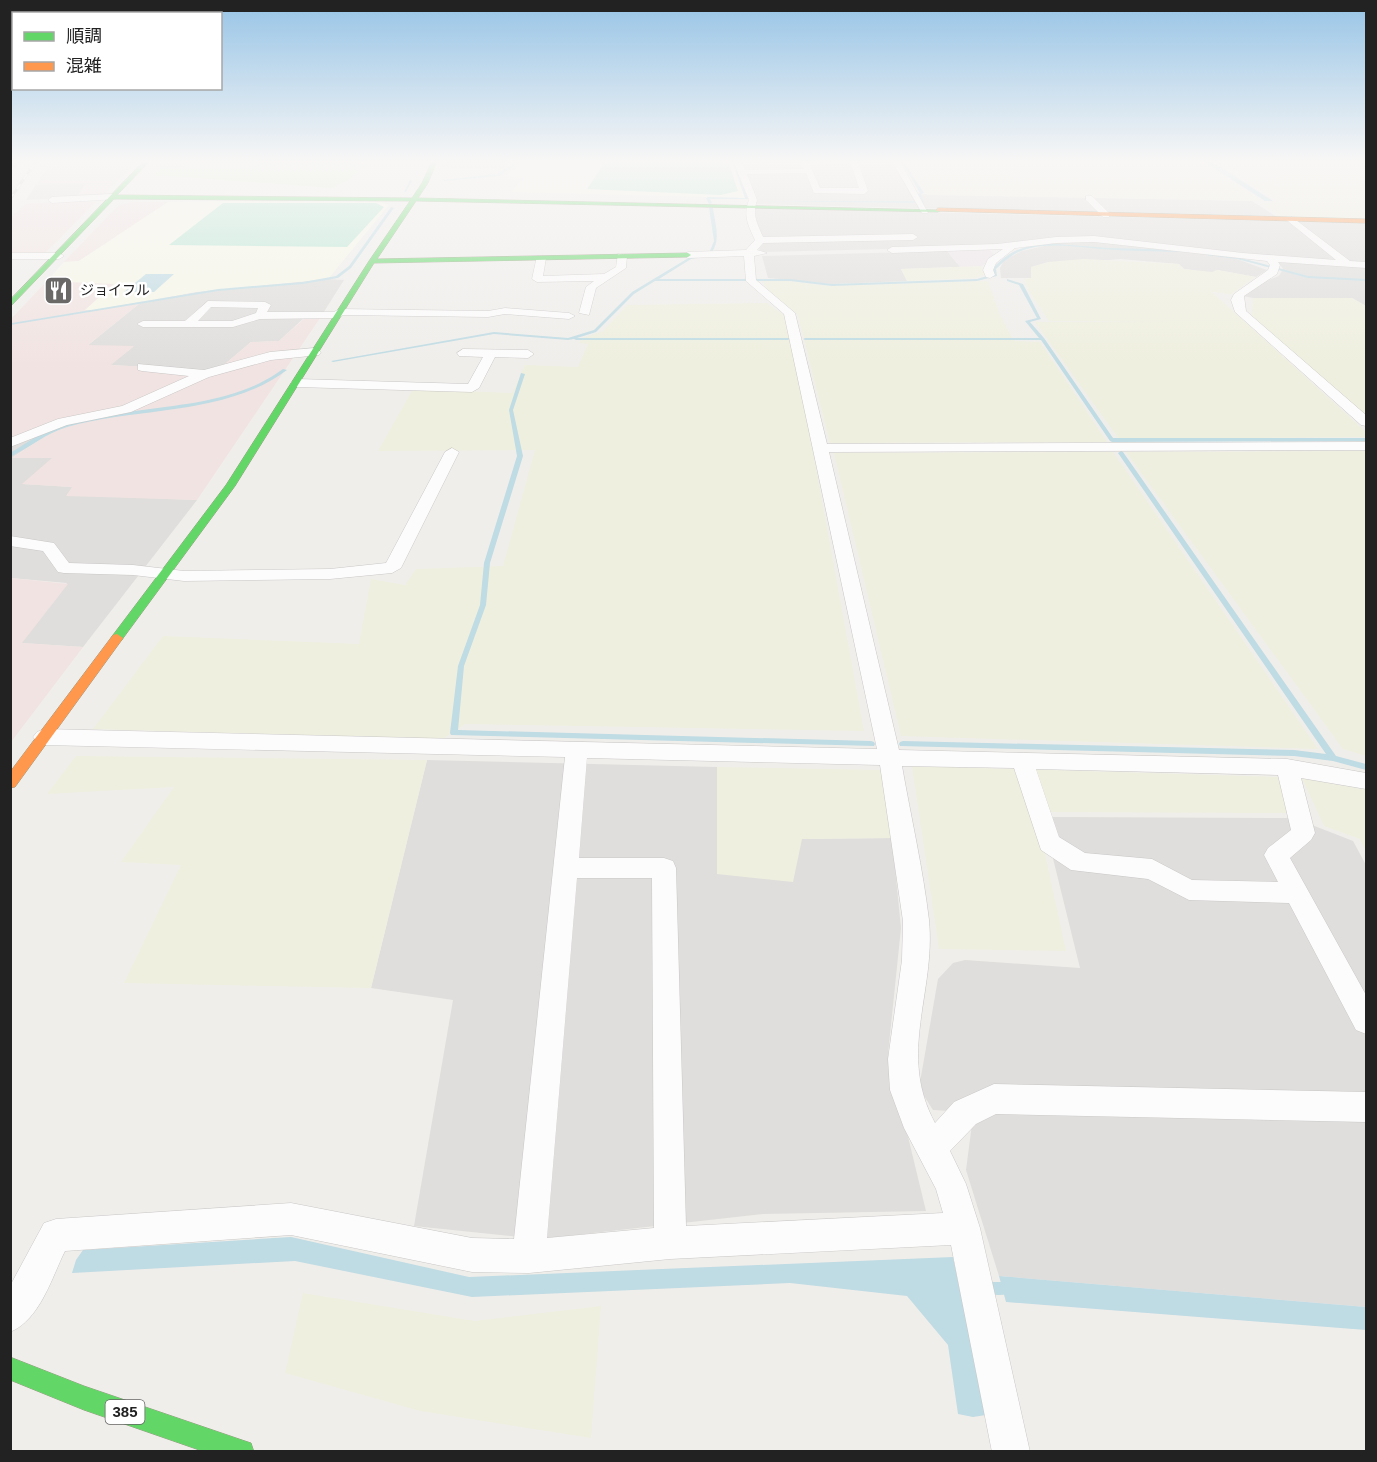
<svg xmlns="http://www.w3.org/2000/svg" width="1377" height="1462" viewBox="0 0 1377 1462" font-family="Arial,'Noto Sans JP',sans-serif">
<rect width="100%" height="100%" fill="#f0eeeb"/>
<g fill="#dfdedc">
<polygon points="740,161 891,161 912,194 1252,201 1277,217 756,204"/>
<polygon points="86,183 77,197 26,200 36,185"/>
<polygon points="755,208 1366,223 1366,264 1273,258 1096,238 975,247 762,252 759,249 765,241 754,217"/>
<polygon points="1066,241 1105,241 1234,258 1267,270 1256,277 1218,270 1212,273 1184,269 1179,264 1120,259 1031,267 1031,278 1001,278 1000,268 1004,260 1022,251"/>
<polygon points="947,251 960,267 901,269 907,281 831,284 768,278 762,256"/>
<polygon points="1277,260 1366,266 1366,306 1352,298 1253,298 1243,296 1254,286 1279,276 1283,269"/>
<polygon points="328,279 344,280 320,318 304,318 279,341 251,342 225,364 207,370 110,365 133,347 87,346 140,303 196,292"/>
<polygon points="65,423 13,457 53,458 23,484 73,487 67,495 197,500 83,647 21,643 67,583 11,578 11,445"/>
<polygon points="427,760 717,767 717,874 802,839 892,838 901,928 888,1054 926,1211 763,1214 539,1239 414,1226 453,1000 371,988"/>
<polygon points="1053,817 1294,818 1353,841 1366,865 1366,1096 1003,1085 971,1094 950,1111 933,1110 919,1088 938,979 953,963 965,960 1080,968 1045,826"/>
<polygon points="1003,1111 1366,1121 1366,1307 999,1276 966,1170 972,1124"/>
</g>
<g fill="#f1e3e1">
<polygon points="52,161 137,161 103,195 77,197 86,183 36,185"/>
<polygon points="447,161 512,161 503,168 446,168"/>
<polygon points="74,201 96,202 45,253 11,254 11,217 26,204"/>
<polygon points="134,202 168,202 79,261 64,262 119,205"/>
<polygon points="47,281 115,283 85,310 140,303 88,345 134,346 111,365 207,370 225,364 251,342 279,341 305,318 320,318 197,500 66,496 72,487 22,484 52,458 12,458 62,425 11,445 10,320"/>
<polygon points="11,578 68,584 22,643 83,647 11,742"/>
</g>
<polygon fill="#ede4e9" points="990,250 994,255 982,266 960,267 947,251"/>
<g fill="#f8f7e8">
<polygon points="529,161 732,161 745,198 511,192 523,178 504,176"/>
<polygon points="223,201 380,202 389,205 328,279 196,292 95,310 85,310 114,284 47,281 64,262 79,261 168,202"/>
</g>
<g fill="#efefdf">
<polygon points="905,161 1201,161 1263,201 927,195"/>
<polygon points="1214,161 1361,161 1366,164 1366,219 1282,217 1260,203 1280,202"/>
<polygon points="1084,259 1179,264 1184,269 1212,272 1217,270 1256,277 1231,294 1212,292 1366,432 1366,437 1119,439 1035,322 1170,322 1049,321 1028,290 1024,279 1031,278 1031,267 1048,262"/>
<polygon points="982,266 985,275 976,278 907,281 901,269"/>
<polygon points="762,281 788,281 828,286 988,281 1000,315 1014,341 1040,342 1107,442 830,443 798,315 766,288"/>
<polygon points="1253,298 1352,298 1366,306 1366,416 1252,316"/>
<polygon points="767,303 785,316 793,342 864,731 465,724 443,739 93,729 163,636 359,644 371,579 405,585 416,569 503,566 535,450 378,451 413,389 512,393 525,365 578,367 588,344 579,343 582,338 603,331 627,305"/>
<polygon points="1366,451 1366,756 1343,749 1126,452"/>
<polygon points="1113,452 1318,749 901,736 834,453"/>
<polygon points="76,756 427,760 371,988 124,983 181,865 121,862 174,787 47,794"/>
<polygon points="912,766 1280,777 1291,813 1036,812 1066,951 939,949"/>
<polygon points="717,767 881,770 892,838 802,839 793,882 717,874"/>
<polygon points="1302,778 1366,790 1366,852 1360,839 1324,826"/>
<polygon points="303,1293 475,1321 601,1306 591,1438 420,1411 285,1373"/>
</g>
<polygon fill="#ddeccb" points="369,161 354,177 332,188 154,175 167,163"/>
<g fill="#b7e6d2">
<polygon points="606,161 728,161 738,191 721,195 587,189"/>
<polygon points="223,203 376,203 384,207 347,247 169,245"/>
</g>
<g fill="#bfdbe3">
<polygon points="1203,161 1211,161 1273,201 1265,201"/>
<polygon points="146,274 174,274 154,292 124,292"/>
<polygon points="291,1237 469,1277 953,1257 986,1415 973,1417 958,1414 948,1345 907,1296 790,1283 472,1297 295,1261 72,1273 76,1260 83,1250"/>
<polygon points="999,1276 1366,1307 1366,1330 1006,1302"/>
</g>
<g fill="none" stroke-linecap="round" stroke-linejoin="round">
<g fill="#bfdbe3" fill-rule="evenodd">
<polygon points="519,161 522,161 499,176 444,181 443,180 497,174"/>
<polygon points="732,161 734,161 749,199 710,199 712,203 709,204 706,198 708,197 745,198"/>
<polygon points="901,161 903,161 924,193 921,194 924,203 755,201 921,201 917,194 920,193"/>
<polygon points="410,180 412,181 406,192 404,192"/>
<polygon points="391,207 394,208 351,268 338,278 303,284 218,291 10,325 11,323 12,323 218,289 303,282 336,276 349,266"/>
<path d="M711 207 713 208C715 223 721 240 712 252L710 251 714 241 709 208Z"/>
<path d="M1042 244H1056L1109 248 1183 250 1185 251 1183 252C1155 251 1127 251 1100 249 1077 247 1053 243 1031 248 1016 251 1006 259 996 269L997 276 977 281 832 286 790 281H655L634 294 596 332 577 338H790V339L788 340H576L574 339 568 340 494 334 333 362 331 361 494 332 568 338 594 330 632 292 690 257 701 256 703 257 691 259 659 279H790L832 284 977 279 994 274 993 268C1008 252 1020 247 1042 244Z"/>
<polygon points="1207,253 1237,257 1308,276 1366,279 1366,281 1308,278 1237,259 1206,255"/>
<polygon points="1007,279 1023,284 1041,319 1030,322 1044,338 1113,438 1366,438 1366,441 1112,442 1110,441 1041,340 805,340 803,339 805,338 1039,338 1025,321 1037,318 1019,285 1007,281"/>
<path d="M283 369 287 370C226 416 138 407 67 427 46 433 29 448 10 457V453C26 444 41 432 58 426 82 417 109 414 135 411 176 405 221 402 260 383 268 379 276 374 283 369Z"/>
<polygon points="521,373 525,374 513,410 523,456 490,563 486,605 464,666 458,730 871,741 874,742 875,744 874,746 451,735 450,733 458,666 480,605 484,563 517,456 509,410"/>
<polygon points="1121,451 1123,452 1336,756 1366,764 1366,770 1333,761 1294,756 900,746 899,744 900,742 903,741 1294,750 1326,754 1118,453"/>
<path d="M985 1282H1012L1016 1284 1018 1288 1016 1292C1007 1296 990 1296 981 1292L979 1288 981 1284Z"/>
</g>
<defs>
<g id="street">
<path d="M733 161H741L745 170 804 169 801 163 804 161 858 162 868 191 864 194 814 193 806 173 747 174 757 200C752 215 757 223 763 237L913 234 918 237 913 240 763 243 757 250 767 253 754 256 756 280 795 313 827 444 1366 442V450L829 452 899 750 1287 759 1366 773V789L1301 778 1315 833 1311 840 1290 858 1366 995V1034L1356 1030 1289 903 1189 900 1148 879 1071 870 1041 850 1014 768 902 766C911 817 923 869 929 920 936 993 897 1053 935 1123L954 1102 994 1084 1366 1092V1122L996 1114 976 1124 950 1151 966 1184 980 1228 1030 1452H992L951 1245 670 1259 529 1273 472 1272 291 1235 65 1251C52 1277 40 1320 10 1332V1286L44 1223 56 1219 291 1203 472 1238 514 1239 565 757 44 745 37 742 33 737 37 732 44 729 877 749 784 314 746 281 744 256 688 258 683 255 688 252 746 250 755 240C748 225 743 216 749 200ZM851 164 859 188H820L810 165ZM587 758 880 765 903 921 902 960 888 1059 890 1090 904 1128 936 1189 943 1213 686 1226 676 868 673 861 664 858H579ZM1036 769 1278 775 1291 830 1268 848 1264 855 1278 882 1192 880 1152 859 1085 853 1059 837ZM577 878H652L654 1228 547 1238Z"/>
<polygon points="892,161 900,161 928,213 922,213"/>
<polygon points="113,194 116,199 52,203 48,200 52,197"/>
<polygon points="1086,196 1092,196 1109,213 1109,217 1103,217 1086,200"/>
<polygon points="1292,217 1350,261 1366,262 1366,268 1278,262 1280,265 1277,274 1244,296 1246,311 1366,415 1366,426 1361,425 1235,312 1231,300 1234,294 1268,270 1270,265 1267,261 1094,242 1056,243 1015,248 996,263 993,270 995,275 990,278 986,277 983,270 988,259 1003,249 892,253 887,250 892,247 997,244 1056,237 1094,236 1243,253 1336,260 1289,222 1287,220"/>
<polygon points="10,253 59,253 64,256 59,259 10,259"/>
<polygon points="618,254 627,256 626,268 596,288 589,315 579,313 586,287 594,281 537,282 532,279 537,256 546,258 543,276 604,274 616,267"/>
<path d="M208 301 265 302 271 305 267 312H334L339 309 488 311 505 308 569 313 575 316 569 319 505 314 488 317 343 315 338 318 260 319 233 327H143L137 324 143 321H185ZM211 307 258 308 256 313 232 321H198Z"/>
<polygon points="315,348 321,352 319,355 271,360 209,377 131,412 67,425 10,447 10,438 58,419 122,406 189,376 142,371 138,370 138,364 204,370 270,352"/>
<polygon points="463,349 528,350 534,354 528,358 495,357 479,388 472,392 297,387 291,383 297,379 468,384 483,357 459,356 457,353"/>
<polygon points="452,448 459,452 401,568 392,573 330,579 184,581 133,575 64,573 58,572 43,551 10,546 10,536 54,543 69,563 133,565 184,571 330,569 386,563 445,452"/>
</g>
<g id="fast">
<polygon points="144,161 150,161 117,195 412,198 422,183 432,161 437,161 428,183 418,198 941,210 938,212 416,201 377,259 688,253 691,255 688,257 374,263 235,486 121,641 117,642 111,638 113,635 226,485 369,261 410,201 114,199 10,307 10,300"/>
<polygon points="10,1357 84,1386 242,1440 251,1443 254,1452 205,1452 84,1410 10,1380"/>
</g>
<g id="slow">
<polygon points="938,208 1366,219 1366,223 936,211"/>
<polygon points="117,634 123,638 121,641 15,787 10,788 10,772 113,635"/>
</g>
</defs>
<use href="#street" stroke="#c9c8c7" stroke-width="1"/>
<use href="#fast" stroke="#999a82" stroke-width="1"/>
<use href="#slow" stroke="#999a82" stroke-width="1"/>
<use href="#street" fill="#fdfcfc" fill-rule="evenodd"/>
<use href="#fast" fill="#63d668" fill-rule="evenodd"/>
<use href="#slow" fill="#ff974d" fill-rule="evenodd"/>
<defs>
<g id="rail">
<polyline points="10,172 18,161"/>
<polyline points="10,199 36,161"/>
</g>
</defs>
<use href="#rail" stroke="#ccc" stroke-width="3"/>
<use href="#rail" stroke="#fff" stroke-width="2" stroke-dasharray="6" stroke-linecap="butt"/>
</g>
<linearGradient id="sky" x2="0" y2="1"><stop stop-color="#97c4e6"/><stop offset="0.44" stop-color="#f8f7f6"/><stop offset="1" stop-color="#f8f7f6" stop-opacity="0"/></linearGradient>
<rect width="1377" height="366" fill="url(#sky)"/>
<defs>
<symbol id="restaurant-square" viewBox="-11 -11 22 22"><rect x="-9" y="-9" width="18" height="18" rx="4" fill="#6a6968" stroke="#fff"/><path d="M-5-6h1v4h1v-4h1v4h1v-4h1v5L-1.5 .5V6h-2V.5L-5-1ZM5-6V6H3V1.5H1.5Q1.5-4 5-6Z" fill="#fff"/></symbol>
</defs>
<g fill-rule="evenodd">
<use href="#restaurant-square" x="42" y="274" width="33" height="33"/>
</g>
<g text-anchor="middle" stroke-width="5" stroke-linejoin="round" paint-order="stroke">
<g font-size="14" fill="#222" stroke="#fff" text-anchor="start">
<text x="80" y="295">ジョイフル</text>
</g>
<rect fill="#fff" stroke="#646464" stroke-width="1.5" x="105.5" y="1400" width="39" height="24" rx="4.5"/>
<g font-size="15" font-weight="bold" fill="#222">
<text x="125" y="1417">385</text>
</g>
</g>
<rect width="1377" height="1462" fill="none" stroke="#222222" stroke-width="24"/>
<rect x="12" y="12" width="210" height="78" fill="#ffffff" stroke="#a7a7a7" stroke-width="1.5"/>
<rect x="24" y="32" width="30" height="9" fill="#63d668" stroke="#a7a7a7" stroke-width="1.5"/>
<text x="66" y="42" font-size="18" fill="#222222">順調</text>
<rect x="24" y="62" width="30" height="9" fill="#ff974d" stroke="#a7a7a7" stroke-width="1.5"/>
<text x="66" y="72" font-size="18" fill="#222222">混雑</text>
</svg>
